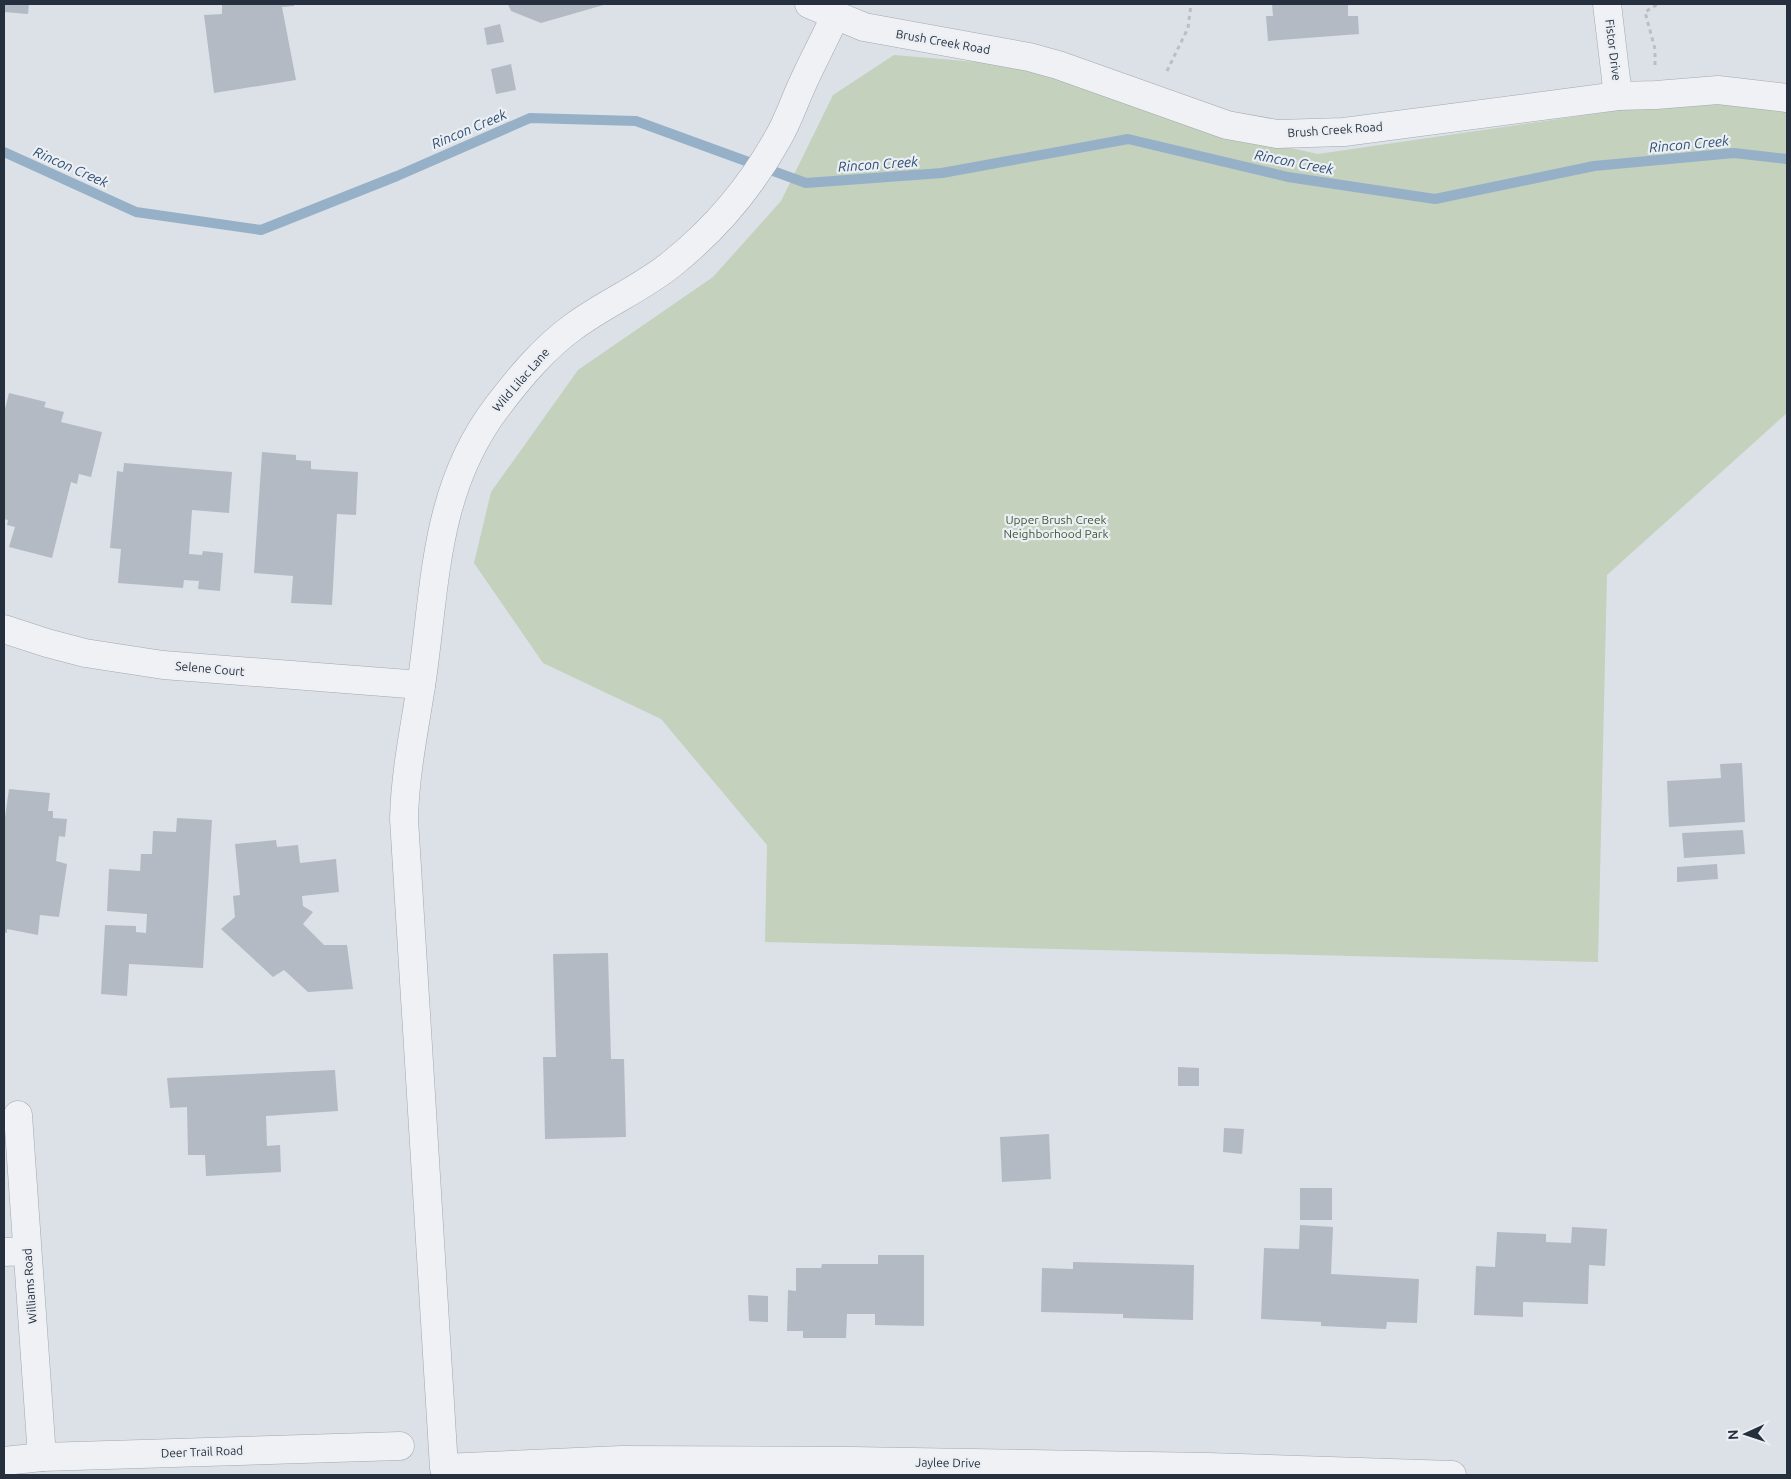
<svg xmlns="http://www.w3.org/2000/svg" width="1791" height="1479" viewBox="0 0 1791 1479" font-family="Ubuntu,sans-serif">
<rect width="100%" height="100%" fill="#dce1e7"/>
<polygon fill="#c3d1bd" points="894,55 1037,67 1198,128 1318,154 1703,98 1779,108 1787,112 1787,413 1607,575 1598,962 765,942 767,845 661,719 543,663 474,563 491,492 578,370 713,277 781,201 833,95"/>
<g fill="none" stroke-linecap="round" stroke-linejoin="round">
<polyline stroke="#96b0c8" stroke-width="10" points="4,152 136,212 261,230 397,176 530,118 636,121 806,183 942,173 1128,139 1288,177 1435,199 1594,166 1734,153 1787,159"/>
</g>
<g fill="#b3bac3">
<polygon points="4,4 29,4 28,14 4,12"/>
<polygon points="222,4 294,4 294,6 282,7 296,80 214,93 204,15 222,14"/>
<polygon points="508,4 607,4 541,23 511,11"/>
<polygon points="1272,4 1348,4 1348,16 1358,16 1359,34 1268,41 1266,16 1273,16"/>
<polygon points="500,24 504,42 487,45 484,28"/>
<polygon points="511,64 516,90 496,94 491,69"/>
<polygon points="9,393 46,402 44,407 64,412 61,422 102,432 91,477 79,474 77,484 71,482 52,558 9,547 15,527 7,525 8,520 4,519 4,413"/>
<polygon points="262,452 296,455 296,460 311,461 311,469 358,472 356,515 337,514 332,605 291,603 293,576 254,573"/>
<polygon points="124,463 232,472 229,513 192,510 189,554 202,555 203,551 223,553 220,591 198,589 199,581 184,580 183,588 118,583 121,549 110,548 117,471 123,472"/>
<polygon points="1742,763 1745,822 1669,827 1667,781 1721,778 1720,764"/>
<polygon points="9,789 50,793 48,811 53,811 53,818 67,819 65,837 59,836 56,861 67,864 59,917 40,915 38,935 7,929 7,933 4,932 4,824"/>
<polygon points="177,818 212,820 203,968 129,964 127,996 101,994 105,925 136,926 136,932 146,933 147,914 107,911 109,869 140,871 141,854 152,854 153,831 176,832"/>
<polygon points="1743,830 1745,854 1684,858 1682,833"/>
<polygon points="276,840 277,847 298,845 300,863 336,859 339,892 302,896 303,906 313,912 303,924 324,945 347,945 353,989 308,992 284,970 273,977 221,929 235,917 233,896 240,895 235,844"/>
<polygon points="1717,864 1718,879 1677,882 1677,867"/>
<polygon points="608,953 611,1059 624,1059 626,1137 545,1139 543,1057 556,1057 553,954"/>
<polygon points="1178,1067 1199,1068 1199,1086 1178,1086"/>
<polygon points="335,1070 338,1111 266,1116 267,1146 280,1145 281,1172 206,1176 205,1155 188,1155 187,1107 170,1108 167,1078"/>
<polygon points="1224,1128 1244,1129 1242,1154 1223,1152"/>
<polygon points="1049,1134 1051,1179 1002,1182 1000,1137"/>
<rect x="1300" y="1188" width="32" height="32"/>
<polygon points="1300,1225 1333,1227 1331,1274 1419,1279 1417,1323 1387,1322 1386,1329 1321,1326 1321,1322 1261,1319 1264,1248 1299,1249"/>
<polygon points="1572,1227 1607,1229 1605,1266 1589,1265 1588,1304 1523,1302 1523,1317 1474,1315 1476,1266 1495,1267 1497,1232 1546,1234 1546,1242 1571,1243"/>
<polygon points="878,1255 924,1255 924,1326 875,1325 875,1314 847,1314 846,1338 803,1338 803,1331 787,1331 788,1290 796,1291 796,1268 821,1268 822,1264 878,1264"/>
<polygon points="1073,1262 1194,1265 1193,1320 1123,1318 1123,1314 1041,1312 1042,1268 1073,1269"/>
<polygon points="748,1295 768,1296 768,1322 749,1321"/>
</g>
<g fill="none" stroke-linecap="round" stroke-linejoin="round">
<defs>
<g id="minor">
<polyline points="809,4 864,27 1029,57 1058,65 1227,125 1277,134 1344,132 1618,96 1656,95 1718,90 1787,98"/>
<polyline points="1607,4 1618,96"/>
<path d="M835 16C825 39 812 62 802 85 794 102 788 121 778 138 752 185 716 228 674 262 643 288 605 303 573 327 543 349 519 378 497 407 433 491 436 587 421 686 414 731 405 774 404 819L444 1468 621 1460 852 1461 1208 1467 1452 1475"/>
<polyline points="4,629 47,643 85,653 163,665 421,685"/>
<polyline points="18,1115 42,1457"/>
<polyline points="4,1252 27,1251"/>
<polyline points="4,1461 42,1457 400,1446"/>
</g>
</defs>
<use href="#minor" stroke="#a2a8b1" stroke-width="29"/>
<g stroke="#bbbfc5" stroke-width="3" stroke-dasharray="4 4" stroke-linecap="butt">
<polyline points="1655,65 1655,49 1645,12 1658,4"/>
<polyline points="1167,71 1188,28 1191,4"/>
</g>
<use href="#minor" stroke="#eff1f5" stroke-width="28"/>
</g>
<g text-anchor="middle" stroke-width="4.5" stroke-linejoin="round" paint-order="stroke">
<g font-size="12" fill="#262f3d" stroke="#ebeff4">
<text transform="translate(943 42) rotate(10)" y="4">Brush Creek Road</text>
<text transform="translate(1613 50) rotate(83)" y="4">Fistor Drive</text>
<text transform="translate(1335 130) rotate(-4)" y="4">Brush Creek Road</text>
<text transform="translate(521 380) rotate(-49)" y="4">Wild Lilac Lane</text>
<text transform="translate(210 669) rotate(5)" y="4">Selene Court</text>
<text transform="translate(30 1286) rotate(-94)" y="4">Williams Road</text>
<text transform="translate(202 1452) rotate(-2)" y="4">Deer Trail Road</text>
<text transform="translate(948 1463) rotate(1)" y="4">Jaylee Drive</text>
</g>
<g font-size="12" fill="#3b5933" stroke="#ebeff4">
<text x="1056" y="524">Upper Brush Creek<tspan x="1056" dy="14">Neighborhood Park</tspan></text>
</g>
<g font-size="14" font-style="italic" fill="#2f4f72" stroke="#ebeff4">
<text transform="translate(469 129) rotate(-23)" y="5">Rincon Creek</text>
<text transform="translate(1689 144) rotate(-5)" y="5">Rincon Creek</text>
<text transform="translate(1294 162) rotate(11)" y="5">Rincon Creek</text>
<text transform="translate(878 164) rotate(-4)" y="5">Rincon Creek</text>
<text transform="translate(71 167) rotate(24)" y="5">Rincon Creek</text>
</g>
</g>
<rect width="1791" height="1479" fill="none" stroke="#262f3d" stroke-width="10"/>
<g transform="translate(1746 1434) rotate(267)" stroke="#ebeff4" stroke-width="4" paint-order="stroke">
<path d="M0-4L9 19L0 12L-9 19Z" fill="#262f3d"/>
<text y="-8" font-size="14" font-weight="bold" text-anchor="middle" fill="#262f3d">N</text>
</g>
</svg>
